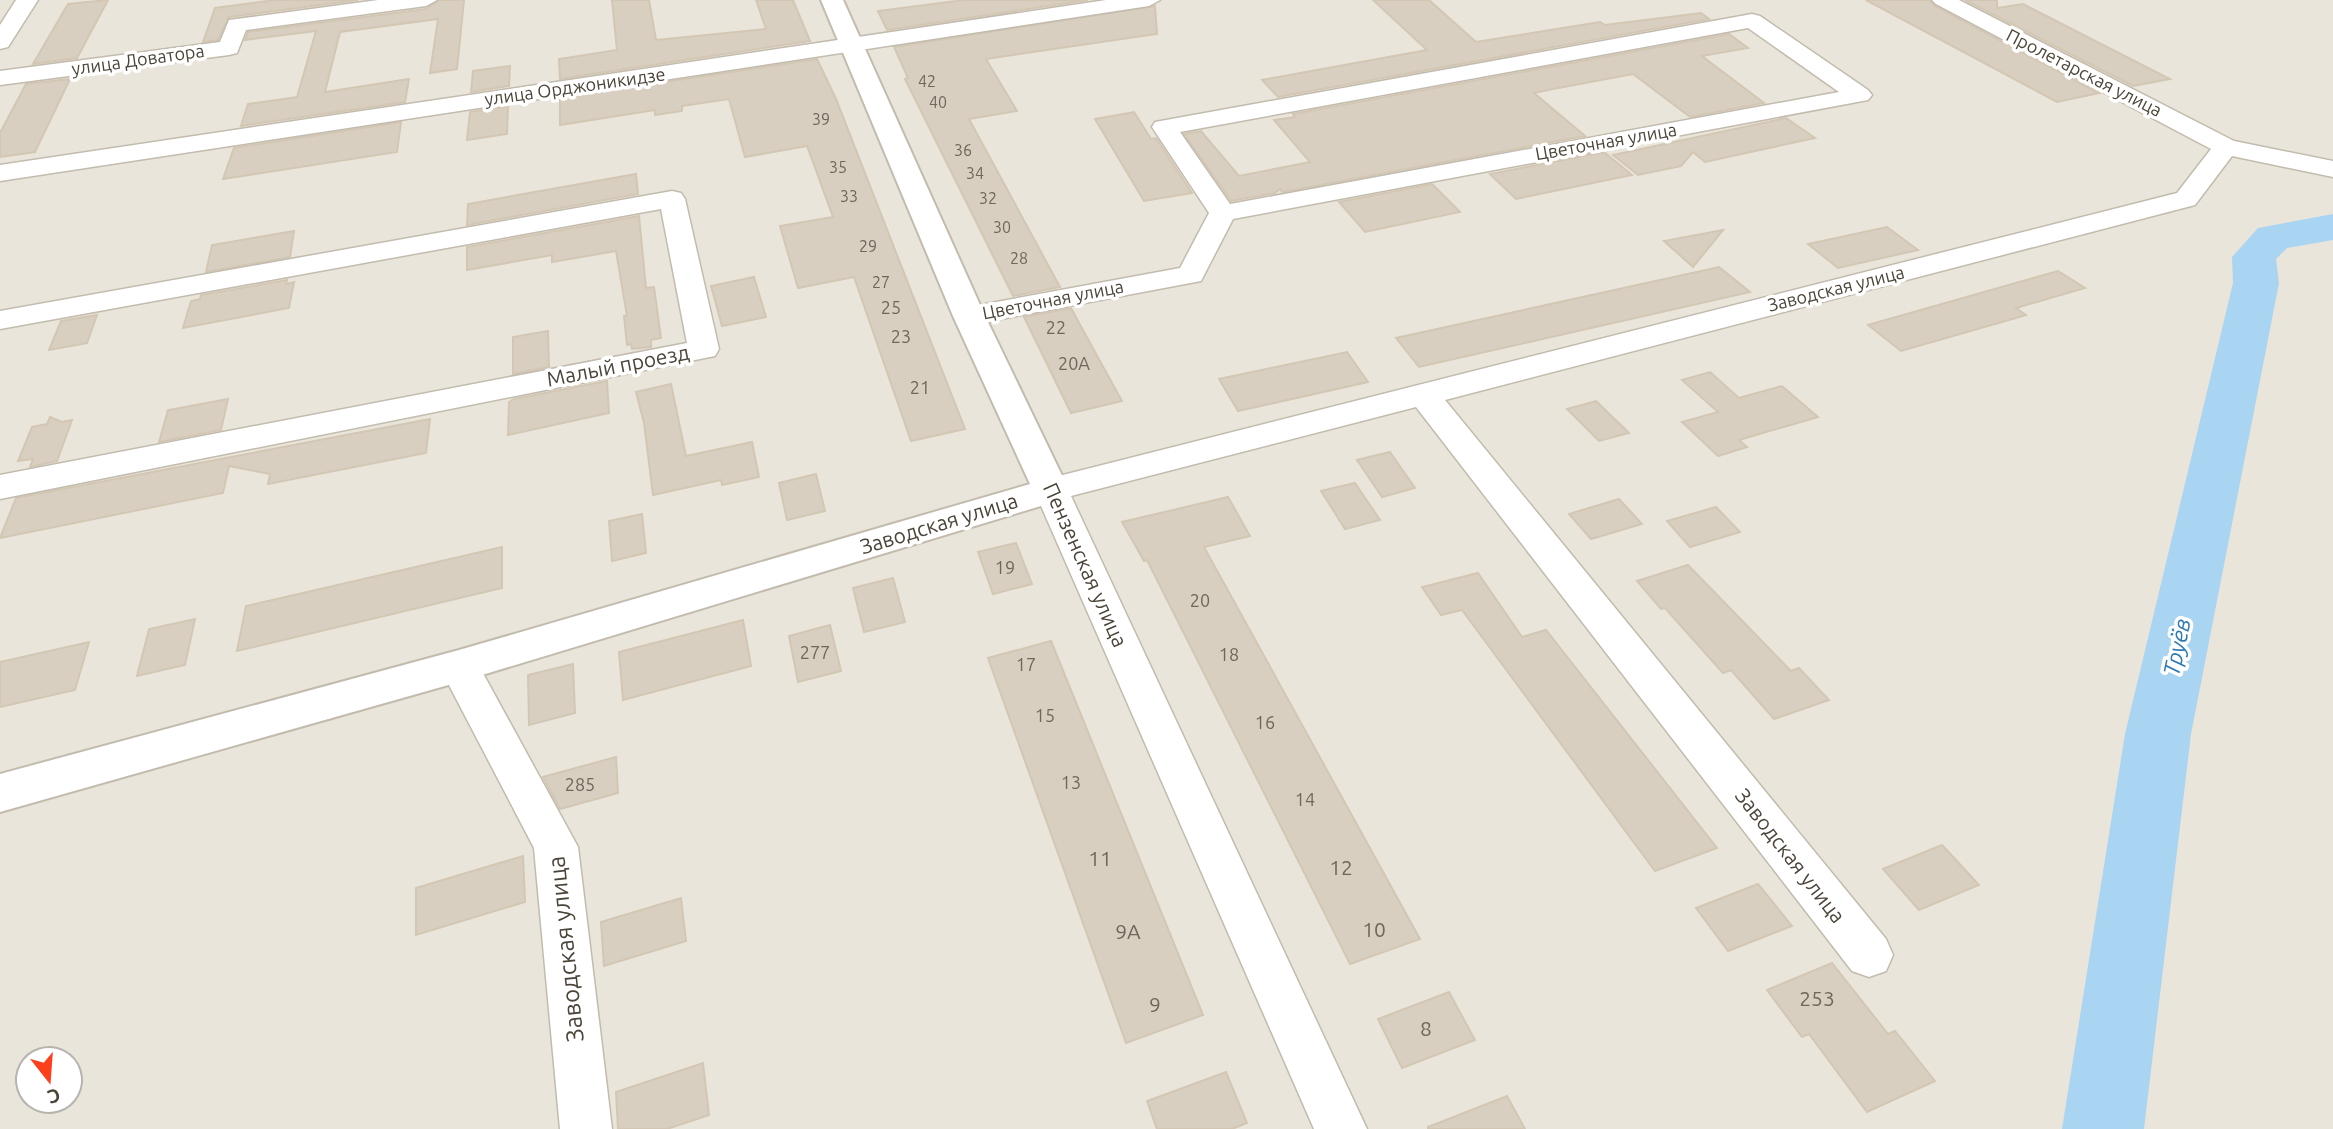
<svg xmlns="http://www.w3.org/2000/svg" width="2333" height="1129" viewBox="0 0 2333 1129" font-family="Ubuntu,sans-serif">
<rect width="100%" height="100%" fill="#f6f3ec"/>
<path fill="#eae5da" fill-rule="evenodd" d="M0 0H2333V1129H0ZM28 1059H70V1101H28Z"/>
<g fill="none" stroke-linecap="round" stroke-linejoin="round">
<polygon fill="#a9d4f2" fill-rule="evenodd" points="2333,214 2333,240 2287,248 2276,259 2279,283 2191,734 2144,1129 2062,1129 2125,734 2233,283 2232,257 2258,228"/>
</g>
<g fill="#d8cfc1" stroke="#d3c7b4" stroke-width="2">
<polygon points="108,0 77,58 33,64 68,4"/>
<polygon points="275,0 358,0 229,17 218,40 203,42 215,8"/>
<polygon points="439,0 464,0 457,69 430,73 438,19 340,32 325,92 409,79 405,102 241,126 248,104 297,97 316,31 245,40 248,32 426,9"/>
<polygon points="612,0 649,0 656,40 766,29 756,0 793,0 810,41 560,79 559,59 617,50"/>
<polygon points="964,0 1088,0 887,30 878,11"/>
<polygon points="1373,0 1429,0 1476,42 1600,22 1605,25 1701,13 1709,19 1278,97 1262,80 1427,50"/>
<polygon points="1866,0 1929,0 1935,6 2099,93 2057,102"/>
<polygon points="1965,0 1997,0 1997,8 2023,4 2170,79 2133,86"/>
<polygon points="1155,6 1157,34 986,59 1017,111 969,119 1060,287 1013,296 905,79 908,78 894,47"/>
<polygon points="1729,34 1748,48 1702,56 1764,103 1690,117 1633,74 1553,89 1534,93 1585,136 1282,192 1280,189 1275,193 1231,201 1184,134 1201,131 1239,176 1310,162 1274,120 1295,117 1293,114"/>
<polygon points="817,59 836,99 965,429 911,441 854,277 798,288 780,226 833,217 807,146 745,157 729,99 682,106 682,111 655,115 655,110 560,125 560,98"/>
<polygon points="510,66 509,86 471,92 473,71"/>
<polygon points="70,79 35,152 0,157 0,133 26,84"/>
<polygon points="508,106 507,134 467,140 470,112"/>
<polygon points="1134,112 1151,139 1156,138 1192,193 1144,201 1095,119"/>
<polygon points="1786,118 1815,138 1705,162 1693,152 1681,166 1638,175 1613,155"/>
<polygon points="401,122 397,152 223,179 234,148"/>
<polygon points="1604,152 1632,175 1516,199 1490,174"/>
<polygon points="636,174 638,194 467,225 468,204"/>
<polygon points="1432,184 1460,212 1365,232 1339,202"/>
<polygon points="639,216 646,288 654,287 661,338 651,340 651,347 632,349 631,344 627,345 624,316 627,316 616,251 552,262 552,255 467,270 467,247"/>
<polygon points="1887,227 1918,250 1838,268 1808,244"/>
<polygon points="1723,230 1693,267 1664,241"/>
<polygon points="294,231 290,257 206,272 212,245"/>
<polygon points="1719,267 1750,292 1419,367 1396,338"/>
<polygon points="2058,271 2085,288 2016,308 2026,315 1901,351 1868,325"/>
<polygon points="754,277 766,317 722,326 711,286"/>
<polygon points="287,280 286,284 294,282 289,308 183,328 191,301 200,299 201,295"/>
<polygon points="1071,308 1084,332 1122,401 1071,413 1024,317"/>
<polygon points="97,315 87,343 49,350 61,321"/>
<polygon points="548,331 549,367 513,374 513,337"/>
<polygon points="1347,352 1368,382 1238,411 1219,379"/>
<polygon points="1710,372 1739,398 1782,386 1818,417 1739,440 1747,447 1718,456 1682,422 1718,412 1682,380"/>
<polygon points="607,381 609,413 508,435 509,402 514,399"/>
<polygon points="671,384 686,456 752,442 759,477 722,485 721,480 653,495 644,423 636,392"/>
<polygon points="228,399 221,430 159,442 168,410"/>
<polygon points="1596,401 1629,433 1599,441 1567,409"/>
<polygon points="50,417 62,422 72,420 57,461 30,467 33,459 18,461 32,427 47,424"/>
<polygon points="430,419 426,453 268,484 270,474 229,466 223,493 0,538 16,498"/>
<polygon points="1390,452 1415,488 1382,497 1357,460"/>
<polygon points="816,474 825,511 787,520 779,483"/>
<polygon points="1355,483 1380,520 1345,529 1321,491"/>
<polygon points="1228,497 1250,536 1204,547 1420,939 1350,964 1147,560 1144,561 1122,522"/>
<polygon points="1619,499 1642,524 1591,539 1569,514"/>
<polygon points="1716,507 1740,532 1690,547 1667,521"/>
<polygon points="642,514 646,553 612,561 609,521"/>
<polygon points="1016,543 1032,584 993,594 978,552"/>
<polygon points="502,547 502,588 237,651 246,606"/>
<polygon points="1688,565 1791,671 1799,668 1829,700 1774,719 1731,670 1723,673 1665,608 1661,609 1637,581"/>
<polygon points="1478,573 1522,637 1546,630 1717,848 1655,871 1462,610 1441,615 1422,587"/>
<polygon points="893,578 905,622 864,632 853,588"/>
<polygon points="195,619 185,665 137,676 149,629"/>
<polygon points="743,620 751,666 623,700 619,652"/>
<polygon points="830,625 841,671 798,682 789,636"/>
<polygon points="1051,641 1203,1015 1126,1043 988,658"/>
<polygon points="89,642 75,690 0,707 0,662"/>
<polygon points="573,664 575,713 529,725 528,675"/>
<polygon points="616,757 618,793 560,809 543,777"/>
<polygon points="1942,845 1979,885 1919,910 1883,869"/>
<polygon points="523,856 525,902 416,935 416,888"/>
<polygon points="1758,884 1792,926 1728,951 1696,908"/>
<polygon points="681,898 686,941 604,966 601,922"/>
<polygon points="1832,963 1888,1034 1895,1031 1935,1081 1867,1112 1809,1034 1802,1037 1767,990"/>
<polygon points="1449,992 1475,1040 1402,1068 1378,1019"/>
<polygon points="703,1063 709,1115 667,1129 618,1129 616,1092"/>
<polygon points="1226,1072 1247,1123 1232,1129 1157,1129 1147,1101"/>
<polygon points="1507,1096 1525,1129 1428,1129 1428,1127"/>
</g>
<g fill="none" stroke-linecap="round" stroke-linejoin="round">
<defs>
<g id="minor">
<polygon points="16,0 38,0 8,47 0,49 0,25"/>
<polygon points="378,0 437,0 426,6 246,30 237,53 229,55 0,85 0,71 220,42 229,20"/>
<polygon points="1106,0 1160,0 1149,6 0,181 0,165"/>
<polygon points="1932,0 1959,0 2234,141 2333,161 2333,177 2232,156 2195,205 1445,400 1886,939 1893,955 1886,971 1869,977 1852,971 1416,407 1071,496 1367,1129 1314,1129 1034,490 1039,482 1051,478 2177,193 2211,149 1936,4"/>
<path d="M1752 14 1760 16 1868 90 1872 95 1868 100 1233 219 1201 281 969 325 958 322 954 316 958 310 969 307 1180 268 1209 213 1152 127 1155 122ZM1748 28 1839 92 1230 204 1180 132Z"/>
<polygon points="672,191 681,193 685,199 719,349 715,356 0,499 0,475 687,343 661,209 0,329 0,311"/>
<polygon points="459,651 473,655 578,847 612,1129 560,1129 534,848 439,666 445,655"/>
</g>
<polygon id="tertiary" points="821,0 843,0 985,316 1069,490 1064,499 459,682 0,812 0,774 459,650 1030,484 953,316"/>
</defs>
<use href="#minor" stroke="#c2bbae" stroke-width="3"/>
<use href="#tertiary" stroke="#c2bbae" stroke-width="4"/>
<use href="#minor" fill="#fff" fill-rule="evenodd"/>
<use href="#tertiary" fill="#fff" fill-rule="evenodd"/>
</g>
<g text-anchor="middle" stroke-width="7" stroke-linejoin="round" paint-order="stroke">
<g font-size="16" fill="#6e675b">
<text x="927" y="87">42</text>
<text x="938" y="108">40</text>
<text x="821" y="125">39</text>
<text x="963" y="156">36</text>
<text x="838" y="173">35</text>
<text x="975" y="179">34</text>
<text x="849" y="202">33</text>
<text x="988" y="204">32</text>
<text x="1002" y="233">30</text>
<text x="868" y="252">29</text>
<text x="1019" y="264">28</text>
<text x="881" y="288">27</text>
</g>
<g font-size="18" fill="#4b4439" stroke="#fff">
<text transform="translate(138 60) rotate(-8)" y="6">улица Доватора</text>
<text transform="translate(2084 73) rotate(27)" y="6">Пролетарская улица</text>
<text transform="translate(575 87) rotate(-8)" y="6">улица Орджоникидзе</text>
<text transform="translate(1606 142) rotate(-10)" y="6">Цветочная улица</text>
<text transform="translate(1836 289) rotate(-14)" y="6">Заводская улица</text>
<text transform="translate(1053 300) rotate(-11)" y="6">Цветочная улица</text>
</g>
<g font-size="18" fill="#6e675b">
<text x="891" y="314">25</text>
<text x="1056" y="334">22</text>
<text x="901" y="343">23</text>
<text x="1074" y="370">20А</text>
<text x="920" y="394">21</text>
<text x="1005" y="574">19</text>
<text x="1200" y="607">20</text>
<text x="815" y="659">277</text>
<text x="1229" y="661">18</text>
<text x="1026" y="671">17</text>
<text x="1045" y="722">15</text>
<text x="1265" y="729">16</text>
<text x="1071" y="789">13</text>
<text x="580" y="791">285</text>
<text x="1305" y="806">14</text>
</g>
<g font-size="21" fill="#4b4439" stroke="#fff">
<text transform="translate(618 366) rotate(-11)" y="7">Малый проезд</text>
<text transform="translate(939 524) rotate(-17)" y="7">Заводская улица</text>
<text transform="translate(1085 565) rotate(66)" y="7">Пензенская улица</text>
<text transform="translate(1790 856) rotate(52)" y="7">Заводская улица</text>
</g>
<g font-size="21" fill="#6e675b">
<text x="1100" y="866">11</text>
<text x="1341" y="875">12</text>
<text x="1374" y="937">10</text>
<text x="1128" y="939">9А</text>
<text x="1817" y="1006">253</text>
<text x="1155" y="1012">9</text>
<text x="1426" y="1036">8</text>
</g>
<g font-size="23" font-style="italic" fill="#2e7ab2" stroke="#fff">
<text transform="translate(2177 647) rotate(-78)" y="8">Труёв</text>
</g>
<g font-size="24" fill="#4b4439" stroke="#fff">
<text transform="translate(566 949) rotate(-96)" y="8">Заводская улица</text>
</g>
</g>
<g transform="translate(49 1080) rotate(163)"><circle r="33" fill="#ffffff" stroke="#b7b4b0" stroke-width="2"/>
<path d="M0-5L12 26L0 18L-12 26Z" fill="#fc3f1d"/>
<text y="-10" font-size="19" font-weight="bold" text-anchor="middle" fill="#4b4439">С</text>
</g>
</svg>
